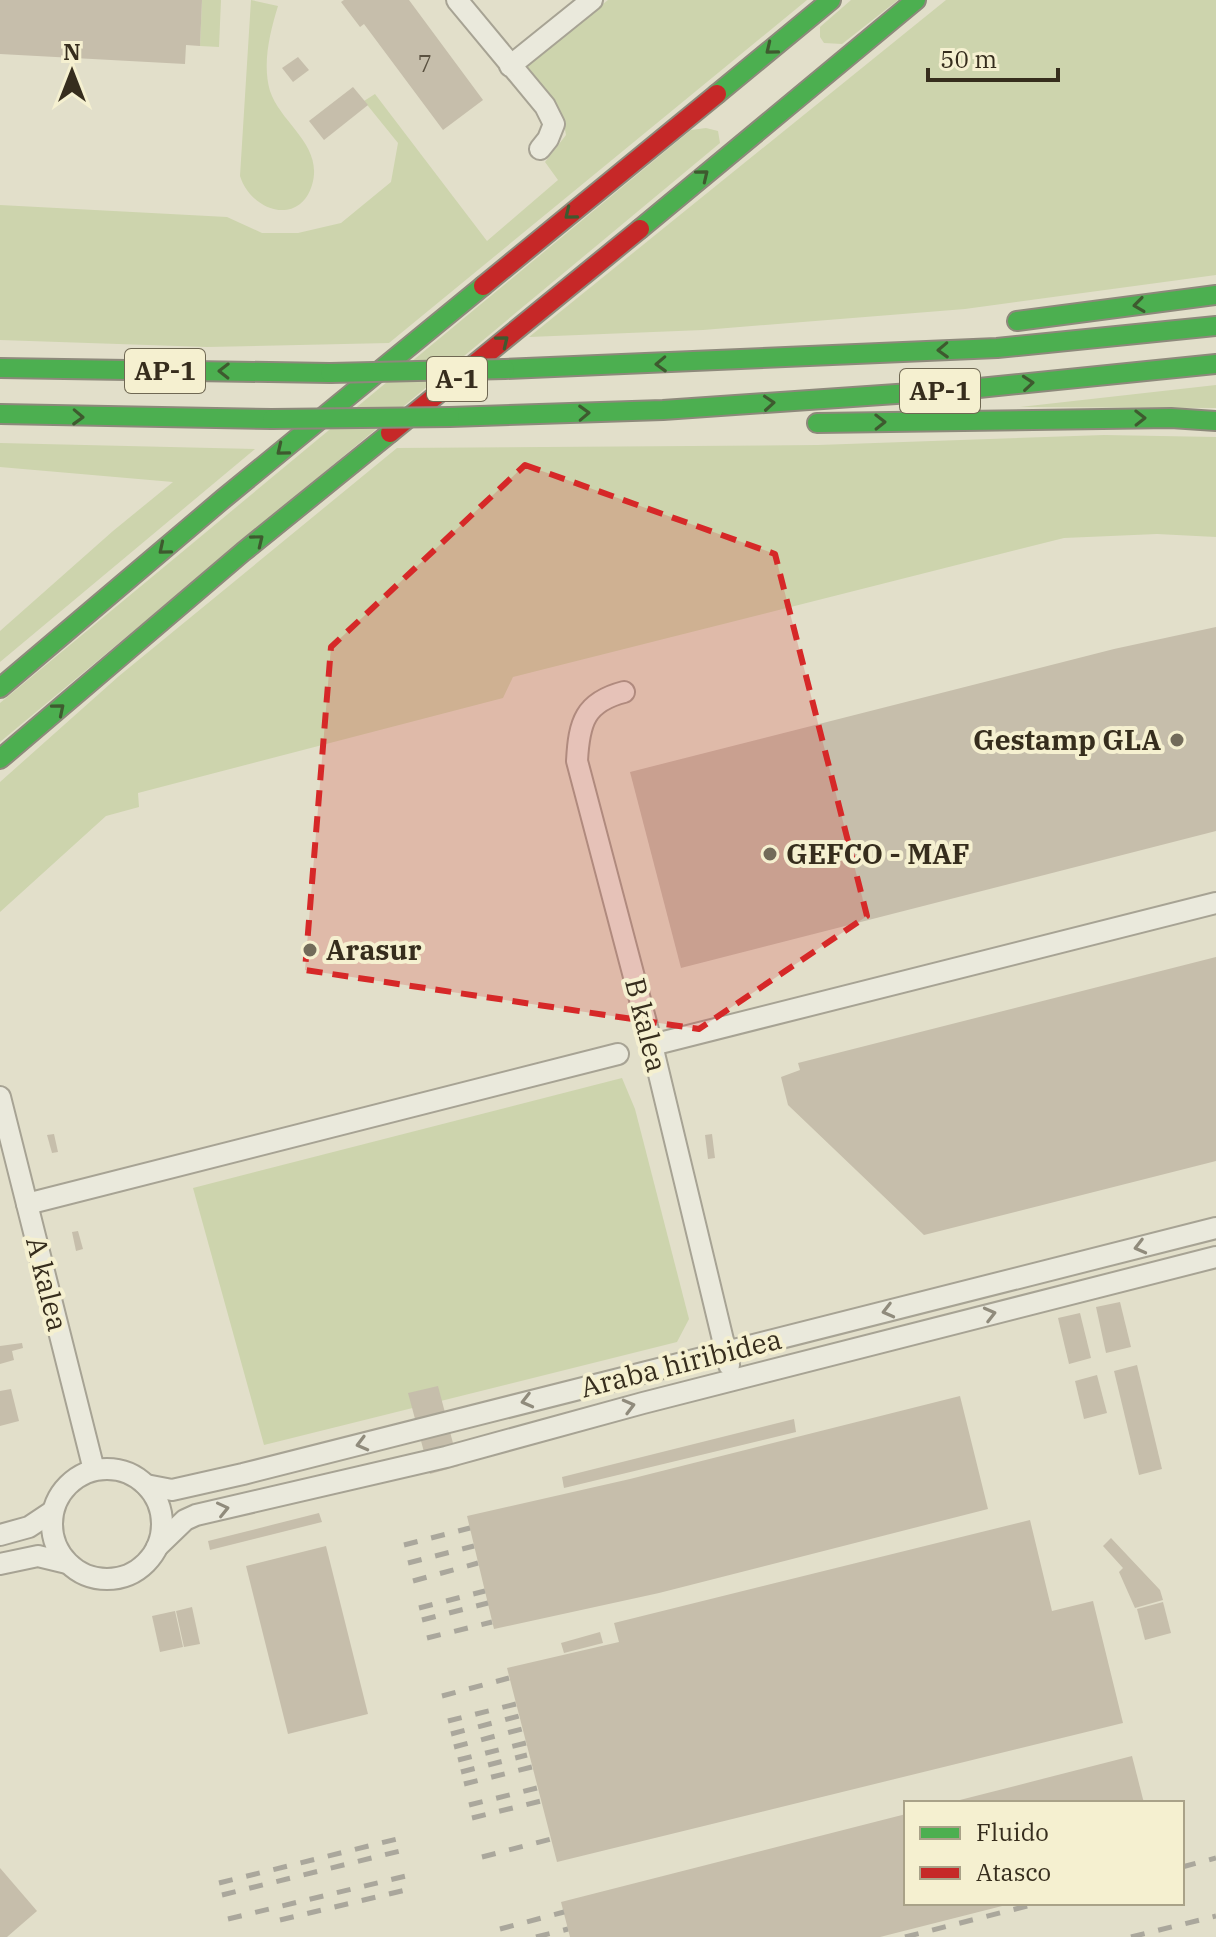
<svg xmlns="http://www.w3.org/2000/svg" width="1216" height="1937" viewBox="0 0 1216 1937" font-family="'IBM Plex Serif',serif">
<rect width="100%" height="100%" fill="#e2dfca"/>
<g fill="#cdd4ad">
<polygon points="202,0 221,0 219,47 200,46"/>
<path d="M251 0 278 6C270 32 262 64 270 91 281 124 324 145 312 185 299 227 251 211 240 176Z"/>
<polygon points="608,0 807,0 389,343 207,347 0,340 0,205 227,217 262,233 298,233 341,223 391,182 398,143 364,101 375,94 487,241 558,180 545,162 566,135 563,118 528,73 527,65"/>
<polygon points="851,0 898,0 842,44 824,43 820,37 820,27"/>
<polygon points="946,0 1216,0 1216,275 965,309 703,330 529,337"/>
<polygon points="706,128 718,131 720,143 0,742 0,703 691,130"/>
<polygon points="1216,385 1216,408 1020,407"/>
<polygon points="1104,435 1216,437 1216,537 1157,534 1064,538 513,677 503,698 138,793 139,807 106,816 0,912 0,782 119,676 397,448 818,445"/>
<polygon points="0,443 255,449 0,662 0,631 113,531 173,482 0,467"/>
<polygon points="622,1078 635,1109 689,1319 677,1342 264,1445 193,1188"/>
</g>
<g fill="#c6beab">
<polygon points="0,0 202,0 200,46 186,45 185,64 0,54"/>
<polygon points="344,0 409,0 483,100 443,130 364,24 360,27 341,2"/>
<polygon points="298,57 309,70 293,82 282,68"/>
<polygon points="353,87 368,105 324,140 309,121"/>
<polygon points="1216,627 1216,831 681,968 630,772 1114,649"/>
<polygon points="1216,957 1216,1161 924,1235 788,1105 781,1077 800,1070 798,1063"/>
<polygon points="54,1134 58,1152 52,1153 47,1135"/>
<polygon points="712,1134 715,1158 708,1159 705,1135"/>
<polygon points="78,1231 83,1249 76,1251 72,1232"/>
<polygon points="1120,1302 1131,1347 1106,1353 1096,1307"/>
<polygon points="1080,1313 1091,1358 1069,1364 1058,1318"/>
<polygon points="22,1343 23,1348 12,1351 14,1360 0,1364 0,1346"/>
<polygon points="1137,1365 1162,1469 1139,1475 1114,1371"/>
<polygon points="1097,1375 1107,1413 1084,1419 1075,1381"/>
<polygon points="438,1386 459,1466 430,1474 408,1393"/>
<polygon points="11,1389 19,1421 0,1426 0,1391"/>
<polygon points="960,1396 988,1509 659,1593 494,1629 467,1516 630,1479"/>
<polygon points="794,1419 796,1432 564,1488 562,1477"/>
<polygon points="319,1513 322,1522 210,1550 208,1541"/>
<polygon points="1030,1520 1052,1611 1093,1601 1123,1723 557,1862 507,1668 619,1642 614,1623"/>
<polygon points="1111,1538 1160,1590 1163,1600 1135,1608 1119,1572 1123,1568 1103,1546"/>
<polygon points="326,1546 368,1714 288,1734 246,1566"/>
<polygon points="1163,1602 1171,1633 1145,1640 1137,1609"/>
<polygon points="192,1607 200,1644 184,1647 176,1611"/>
<polygon points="175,1611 183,1647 160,1652 152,1616"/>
<polygon points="600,1632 603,1643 564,1653 561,1643"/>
<polygon points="1132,1756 1144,1803 952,1803 952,1802"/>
<polygon points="906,1814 906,1903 1010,1904 880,1937 570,1937 561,1902"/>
<polygon points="0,1868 37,1911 7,1937 0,1937"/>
</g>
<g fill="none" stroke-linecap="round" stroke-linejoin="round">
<defs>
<g id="street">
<polyline points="457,0 545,106 554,124 548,139 540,149"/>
<polyline points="510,66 592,0"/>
<path d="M624 692C585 702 579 722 577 761L652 1045 729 1365"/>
<polyline points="652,1045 1216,903"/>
<polyline points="0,1097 94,1470"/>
<polyline points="27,1204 618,1054"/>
<circle cx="107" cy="1524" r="55"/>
<polyline points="146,1485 172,1490 243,1474 1216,1228"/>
<polyline points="0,1535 29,1527 53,1511"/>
<polyline points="157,1547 185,1520 196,1515 446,1457 643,1403 1216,1257"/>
<polyline points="0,1564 38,1556 67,1563"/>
</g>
<g id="fast">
<polyline points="717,94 831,0"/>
<polyline points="640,229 916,0"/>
<polyline points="1017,321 1216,295"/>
<polyline points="0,368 330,373"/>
<polyline points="505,369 997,348 1216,326"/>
<polyline points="0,414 272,419"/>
<polyline points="450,417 663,410 969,389 1216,364"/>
<polyline points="817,423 1171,418 1216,421"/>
<polyline points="0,688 223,499 483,286"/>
<polyline points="0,759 243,552 390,433"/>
</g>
<g id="jam">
<polyline points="483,286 717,94"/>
<polyline points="390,433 640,229"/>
</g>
</defs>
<use href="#street" stroke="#a7a394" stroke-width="24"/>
<use href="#fast" stroke="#8d897b" stroke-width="22"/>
<use href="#jam" stroke="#8d897b" stroke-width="22"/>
<use href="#street" stroke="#eae9dc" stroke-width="20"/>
<use href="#fast" stroke="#4caf50" stroke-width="18"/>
<use href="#jam" stroke="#c62828" stroke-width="18"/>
<g stroke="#aaa79c" stroke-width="5" stroke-dasharray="14 14" stroke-linecap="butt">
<polyline points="404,1545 470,1528"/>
<polyline points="408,1563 474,1546"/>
<polyline points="413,1581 478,1563"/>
<polyline points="419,1608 485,1591"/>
<polyline points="422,1620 488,1603"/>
<polyline points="427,1638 492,1622"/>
<polyline points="442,1696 509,1678"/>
<polyline points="448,1721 516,1704"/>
<polyline points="451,1734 519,1716"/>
<polyline points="454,1747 522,1729"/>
<polyline points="458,1760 526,1743"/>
<polyline points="461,1772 527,1755"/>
<polyline points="464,1784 532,1767"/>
<polyline points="469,1805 537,1788"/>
<polyline points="472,1818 541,1801"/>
<polyline points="482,1857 551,1839"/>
<polyline points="1182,1867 1216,1858"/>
<polyline points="219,1883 401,1838"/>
<polyline points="222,1895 404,1850"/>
<polyline points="228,1919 410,1875"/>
<polyline points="280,1920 414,1888"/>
<polyline points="500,1929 564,1912"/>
<polyline points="536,1937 568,1929"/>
<polyline points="905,1937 1039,1903"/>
<polyline points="1131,1937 1216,1916"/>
</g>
<defs>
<g id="fast-bridge">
<polyline points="330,373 505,369"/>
<polyline points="272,419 450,417"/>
</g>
</defs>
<use href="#fast-bridge" stroke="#8d897b" stroke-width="22" stroke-linecap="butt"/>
<use href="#fast-bridge" stroke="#4caf50" stroke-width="18"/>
</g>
<defs><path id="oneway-chevron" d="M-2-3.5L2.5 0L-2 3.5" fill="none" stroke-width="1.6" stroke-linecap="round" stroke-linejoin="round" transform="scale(2)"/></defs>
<g stroke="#3e5a2f">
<use href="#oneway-chevron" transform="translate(771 49) rotate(141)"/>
<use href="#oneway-chevron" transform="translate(703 175) rotate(-39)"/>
<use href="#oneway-chevron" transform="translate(570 214) rotate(141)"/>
<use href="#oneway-chevron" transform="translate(1139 305) rotate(172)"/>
<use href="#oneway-chevron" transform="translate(503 341) rotate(-39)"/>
<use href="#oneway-chevron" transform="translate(943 350) rotate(178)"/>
<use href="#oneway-chevron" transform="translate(661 364) rotate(178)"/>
<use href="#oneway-chevron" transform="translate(224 371) rotate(-179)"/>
<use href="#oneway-chevron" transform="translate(1028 383) rotate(-5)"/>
<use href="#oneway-chevron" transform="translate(769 403) rotate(-4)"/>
<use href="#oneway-chevron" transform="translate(584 413) rotate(-2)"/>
<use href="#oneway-chevron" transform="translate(78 417) rotate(2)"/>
<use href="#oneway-chevron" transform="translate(1140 418) rotate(-1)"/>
<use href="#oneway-chevron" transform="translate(880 422) rotate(-1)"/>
<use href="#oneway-chevron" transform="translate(282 450) rotate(141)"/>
<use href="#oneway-chevron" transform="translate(258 540) rotate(-39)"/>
<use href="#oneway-chevron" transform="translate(164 549) rotate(140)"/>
<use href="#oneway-chevron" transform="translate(59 709) rotate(-40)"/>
</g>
<g stroke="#908b7c">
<use href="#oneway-chevron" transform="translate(1140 1247) rotate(166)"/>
<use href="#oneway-chevron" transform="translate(888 1311) rotate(166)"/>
<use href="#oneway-chevron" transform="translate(990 1314) rotate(-14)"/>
<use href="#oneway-chevron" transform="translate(527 1401) rotate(166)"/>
<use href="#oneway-chevron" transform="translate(629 1406) rotate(-15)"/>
<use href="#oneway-chevron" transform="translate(362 1444) rotate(165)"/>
<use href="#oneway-chevron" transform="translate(223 1509) rotate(-13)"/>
</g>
<path fill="#d62828" fill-opacity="0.2" stroke="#d62828" stroke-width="6" stroke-dasharray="16 10" stroke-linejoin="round" d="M525 465 775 554 867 916 699 1029 305 970 331 647Z"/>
<g fill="#726b5a" stroke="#f5f0d0" stroke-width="3">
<circle cx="1177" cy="740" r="8"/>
<circle cx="770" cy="854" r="8"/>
<circle cx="310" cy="950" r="8"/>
</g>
<g text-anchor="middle" stroke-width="8" stroke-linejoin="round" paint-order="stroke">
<g font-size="24" fill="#5a5140">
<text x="425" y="72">7</text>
</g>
<g fill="#f5f0d0" stroke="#6f6853" stroke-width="2">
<rect x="125" y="349" width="80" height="44" rx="6"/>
<rect x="427" y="357" width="60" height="44" rx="6"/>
<rect x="900" y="369" width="80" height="44" rx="6"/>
</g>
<g font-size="26" font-weight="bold" fill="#362d1d">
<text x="165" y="380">AP-1</text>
<text x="457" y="388">A-1</text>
<text x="940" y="400">AP-1</text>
</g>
<g font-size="28" font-weight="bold" fill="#362d1d" stroke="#f5f0d0" text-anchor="start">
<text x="1161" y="750" text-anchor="end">Gestamp GLA</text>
<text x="786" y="864">GEFCO - MAF</text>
<text x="326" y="960">Arasur</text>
</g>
<g font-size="28" fill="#362d1d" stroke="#f5f0d0">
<text transform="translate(646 1025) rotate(76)" y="10">B kalea</text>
<text transform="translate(47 1284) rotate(76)" y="10">A kalea</text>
<text transform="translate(681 1363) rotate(-14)" y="10">Araba hiribidea</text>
</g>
</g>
<rect x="904" y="1801" width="280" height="104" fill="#f5f0d0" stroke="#a9a288" stroke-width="2"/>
<rect x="920" y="1827" width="40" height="12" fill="#4caf50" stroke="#a9a288" stroke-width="2"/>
<text x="976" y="1841" font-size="24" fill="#362d1d">Fluido</text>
<rect x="920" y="1867" width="40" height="12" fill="#c62828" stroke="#a9a288" stroke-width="2"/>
<text x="976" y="1881" font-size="24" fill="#362d1d">Atasco</text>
<g transform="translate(72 72)" stroke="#f5f0d0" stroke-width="6" paint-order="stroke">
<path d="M0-6L14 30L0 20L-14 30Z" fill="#362d1d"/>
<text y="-12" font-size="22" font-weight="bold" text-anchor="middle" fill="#362d1d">N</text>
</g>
<path d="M928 68v12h130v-12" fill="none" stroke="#362d1d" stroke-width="4"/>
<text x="940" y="68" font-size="24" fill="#362d1d" stroke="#f5f0d0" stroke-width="6" paint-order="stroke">50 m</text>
</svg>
